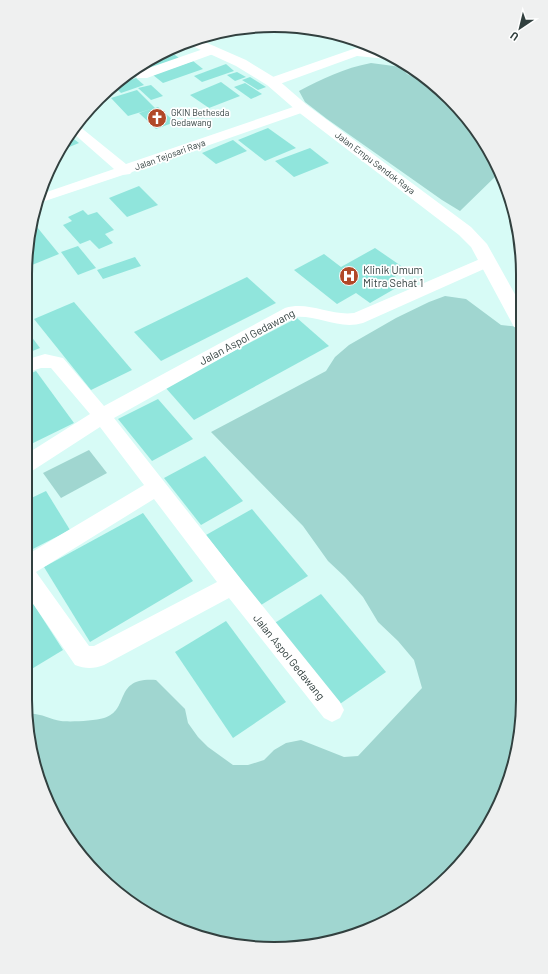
<svg xmlns="http://www.w3.org/2000/svg" width="548" height="974" viewBox="0 0 548 974" font-family="Barlow,sans-serif">
<rect width="100%" height="100%" fill="#d7fbf6"/>
<g fill="#a0d6d0">
<path d="M371 63 401 67 407 74 435 87 450 98 481 136 499 173 460 211 442 200 327 119 305 102 299 91C322 79 344 68 371 63Z"/>
<path d="M445 296 466 299 501 325 521 327 522 716 510 780 490 825 438 887 369 930 290 948 209 940 135 907 76 851 38 780 27 714C39 712 49 719 61 721 70 722 94 721 104 718 131 710 112 677 156 680L185 709 188 723 198 737 208 747 233 765H248L264 760 274 750 286 743 301 740 344 757 358 756 422 688 414 660 398 641 378 622 363 597 345 577 328 561 303 526 211 432 326 371 335 357 349 345 396 318 429 302Z"/>
<polygon points="89,450 107,473 61,498 43,473"/>
</g>
<g fill="#90e5dc">
<polygon points="307,27 324,34 276,30 276,29"/>
<polygon points="171,52 179,58 140,72 136,70"/>
<polygon points="193,61 203,69 163,83 153,75"/>
<polygon points="226,64 234,71 202,82 194,76"/>
<polygon points="237,72 246,77 235,81 227,75"/>
<polygon points="250,77 266,87 258,90 242,80"/>
<polygon points="136,78 144,85 121,93 114,86"/>
<polygon points="221,82 240,96 209,108 190,95"/>
<polygon points="245,83 262,94 251,99 234,87"/>
<polygon points="151,85 163,96 151,100 138,88"/>
<polygon points="137,90 155,108 158,107 175,122 156,129 139,113 151,109 128,116 111,98"/>
<polygon points="268,128 296,148 265,161 238,140"/>
<polygon points="70,136 79,143 57,152 58,149"/>
<polygon points="233,140 247,151 216,164 202,153"/>
<polygon points="310,148 329,163 294,177 275,161"/>
<polygon points="139,186 158,205 127,217 109,198"/>
<polygon points="83,210 88,215 97,212 114,230 105,234 113,243 99,249 90,240 80,244 63,225 72,221 68,217"/>
<polygon points="37,227 59,254 32,265 26,256 31,229"/>
<polygon points="78,246 96,268 78,275 61,252"/>
<polygon points="375,248 407,270 387,281 396,288 370,303 356,293 337,304 294,270 324,254 341,267"/>
<polygon points="135,257 141,266 103,279 97,270"/>
<polygon points="247,277 276,303 161,361 134,332"/>
<polygon points="74,302 132,370 91,390 34,319"/>
<polygon points="297,318 329,346 194,420 165,387"/>
<polygon points="25,328 40,348 25,354"/>
<polygon points="36,371 74,423 25,447 25,376"/>
<polygon points="158,399 193,439 152,461 118,419"/>
<polygon points="205,456 243,501 201,525 164,478"/>
<polygon points="46,491 70,530 25,553 25,501"/>
<polygon points="252,509 308,576 261,605 206,535"/>
<polygon points="143,513 193,581 90,642 44,567"/>
<polygon points="25,591 63,650 25,673"/>
<polygon points="321,594 386,672 337,706 273,624"/>
<polygon points="226,621 286,702 233,738 175,652"/>
</g>
<g fill="none" stroke-linecap="round" stroke-linejoin="round">
<g fill="#fff" fill-rule="evenodd">
<polygon points="212,46 216,47 218,50 216,53 147,78 137,78 136,75 137,72"/>
<polygon points="356,48 374,50 392,56 387,59 357,56 277,85 267,85 266,82 267,79"/>
<polygon points="302,104 307,105 309,108 307,111 132,172 130,174 123,175 36,204 38,195 114,169 73,133 79,126 126,164"/>
<path d="M487 256 493 257 495 261 493 265 363 323C339 330 318 315 295 317L114 418 240 578 340 702 344 710 340 718 332 722 324 718 229 598 104 665C94 669 85 669 75 665L25 592V556L144 485 100 427 32 471 25 473V455L90 414 51 368H41L25 373V360L45 354 63 358 104 406 285 308C309 301 330 316 354 313ZM154 499 217 582 94 646H89L36 572Z"/>
</g>
<polygon fill="#fff" fill-rule="evenodd" points="198,39 246,60 277,79 307,105 471,227 487,244 521,305 521,328 514,327 471,247 459,235 297,111 267,85 236,66 188,44"/>
</g>
<defs>
<symbol id="church-disc" viewBox="-11 -11 22 22"><circle r="9.5" fill="#b14828" stroke="#fff"/><path d="M-1.2-6h2.4v3.5h3.3v2.4h-3.3V6h-2.4V-.1h-3.3v-2.4h3.3Z" fill="#fff"/></symbol>
<symbol id="hospital-disc" viewBox="-11 -11 22 22"><circle r="9.5" fill="#b14828" stroke="#fff"/><path d="M-5-5h3v3.5h4V-5h3V5h-3V1.5h-4V5h-3Z" fill="#fff"/></symbol>
</defs>
<g fill-rule="evenodd">
<use href="#church-disc" x="146" y="107" width="22" height="22"/>
<use href="#hospital-disc" x="338" y="265" width="22" height="22"/>
</g>
<g text-anchor="middle" stroke-width="3.5" stroke-linejoin="round" paint-order="stroke">
<g font-size="9" fill="#32403f" stroke="#fff" text-anchor="start">
<text x="171" y="116">GKIN Bethesda<tspan x="171" dy="10">Gedawang</tspan></text>
</g>
<g font-size="9" fill="#32403f" stroke="#fff">
<text transform="translate(170 155) rotate(-20)" y="3">Jalan Tejosari Raya</text>
<text transform="translate(375 163) rotate(37)" y="3">Jalan Empu Sendok Raya</text>
</g>
<g font-size="11" fill="#32403f" stroke="#fff" text-anchor="start">
<text x="363" y="274">Klinik Umum<tspan x="363" dy="13">Mitra Sehat 1</tspan></text>
</g>
<g font-size="11" fill="#32403f" stroke="#fff">
<text transform="translate(247 337) rotate(-28)" y="4">Jalan Aspol Gedawang</text>
<text transform="translate(289 657) rotate(51)" y="4">Jalan Aspol Gedawang</text>
</g>
</g>
<path d="M0 0H548V974H0ZM274 32H274A242 242 0 0 1 516 274V700A242 242 0 0 1 274 942H274A242 242 0 0 1 32 700V274A242 242 0 0 1 274 32Z" fill="#eff0f0" fill-rule="evenodd"/>
<path fill="none" stroke="#32403f" stroke-width="2" d="M274 32H274A242 242 0 0 1 516 274V700A242 242 0 0 1 274 942H274A242 242 0 0 1 32 700V274A242 242 0 0 1 274 32Z"/>
<g transform="translate(520 28) rotate(215)" stroke="#ffffff" stroke-width="3" paint-order="stroke">
<path d="M0-3L7 15L0 10L-7 15Z" fill="#32403f"/>
<text y="-6" font-size="11" font-weight="bold" text-anchor="middle" fill="#32403f">U</text>
</g>
</svg>
